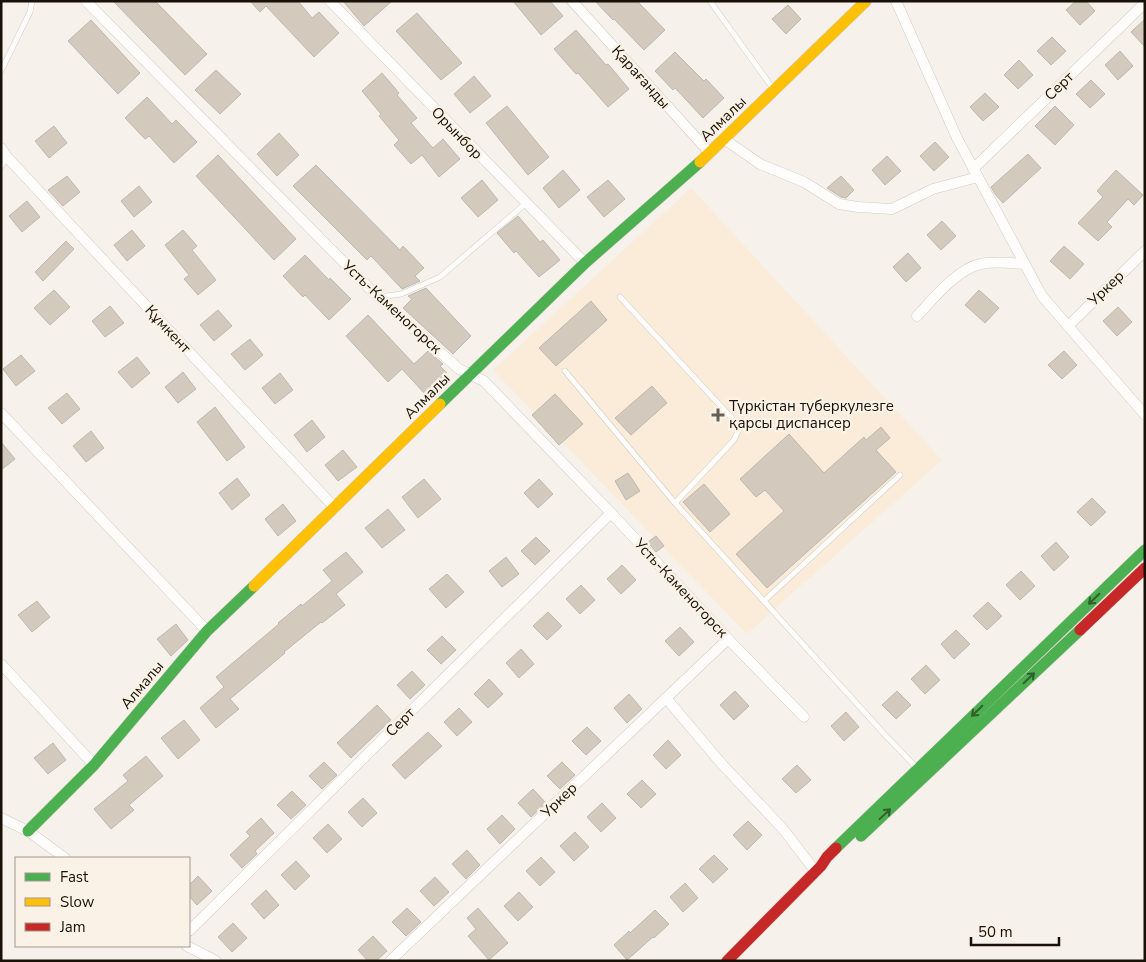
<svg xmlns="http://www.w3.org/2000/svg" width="1146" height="962" viewBox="0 0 1146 962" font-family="'Nunito Sans',sans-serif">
<rect width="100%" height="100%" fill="#f6f1eb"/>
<polygon fill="#faecd9" points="691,188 942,460 747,634 493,370"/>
<g fill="#d3c9bd" stroke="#beb8b1">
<polygon points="113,1 155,1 207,54 185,75"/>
<polygon points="250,1 298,1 312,18 319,12 339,33 314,57 266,6 260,12"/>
<polygon points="343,1 392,1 364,26"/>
<polygon points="513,1 550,1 563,16 541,35"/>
<polygon points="595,1 637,1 665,30 644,50 614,19 613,20"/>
<polygon points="1076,1 1086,1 1095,11 1080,25 1066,10"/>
<polygon points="788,5 801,19 786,34 772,19"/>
<polygon points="417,13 462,63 441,80 396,31"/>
<polygon points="1145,19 1145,47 1131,32"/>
<polygon points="91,20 140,73 118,94 68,41"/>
<polygon points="576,30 606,65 608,64 629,89 608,107 578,73 576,74 554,49"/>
<polygon points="1052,37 1066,51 1051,65 1037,51"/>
<polygon points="1120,51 1133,66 1118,80 1105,65"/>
<polygon points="675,52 704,81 706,79 724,98 703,118 675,88 673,90 655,71"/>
<polygon points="1019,60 1033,75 1018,89 1004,75"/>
<polygon points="216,70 241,94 220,114 195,90"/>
<polygon points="382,73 399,93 397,95 417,118 411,123 433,148 443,139 460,159 439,177 422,155 411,164 394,145 399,140 379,116 381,114 362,91"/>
<polygon points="474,76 491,96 470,113 454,94"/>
<polygon points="1091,80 1105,94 1090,108 1076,94"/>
<polygon points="985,93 999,107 983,121 970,107"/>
<polygon points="147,97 172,124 176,120 197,142 174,163 149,136 145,139 125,118"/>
<polygon points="507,106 549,157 528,175 486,123"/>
<polygon points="1055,106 1074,125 1055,145 1035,126"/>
<polygon points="54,126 67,143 49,158 35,141"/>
<polygon points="279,133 299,155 277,176 257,154"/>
<polygon points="935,142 949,157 934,171 920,156"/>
<polygon points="1028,154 1041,168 1003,203 995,194 991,187"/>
<polygon points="218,155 296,239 274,260 196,176"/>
<polygon points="887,156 901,171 885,185 872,170"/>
<polygon points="316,165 400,250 403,246 424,268 415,276 420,281 402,289 371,256 367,260 293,186"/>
<polygon points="563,170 580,190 559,208 543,188"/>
<polygon points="1116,170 1143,195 1134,205 1128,199 1107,222 1112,227 1098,241 1078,223 1103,197 1097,191"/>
<polygon points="67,176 80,192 63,206 48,190"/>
<polygon points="841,176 854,190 846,198 841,197 827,188"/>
<polygon points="482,180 498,200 478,217 461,198"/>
<polygon points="608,180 625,199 604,217 587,197"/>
<polygon points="139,186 152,202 134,217 121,201"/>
<polygon points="27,201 40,217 22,232 9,216"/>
<polygon points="518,216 540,242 543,240 560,260 539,277 516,251 514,253 497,233"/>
<polygon points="942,221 956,236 941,250 927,235"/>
<polygon points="132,230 145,246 127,261 114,245"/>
<polygon points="183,230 197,246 192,250 216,280 198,295 184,279 189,275 165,245"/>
<polygon points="66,241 74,249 43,281 35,272"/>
<polygon points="1064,246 1084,264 1070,279 1050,261"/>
<polygon points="908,253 921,268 906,282 893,267"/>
<polygon points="305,255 329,280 330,278 351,299 329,320 305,295 303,297 283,276"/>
<polygon points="426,288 471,336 453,354 403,308 412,299 408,296"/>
<polygon points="54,290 70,307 50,325 34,308"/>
<polygon points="979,290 999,308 985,323 965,305"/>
<polygon points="591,301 607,320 556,366 539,348"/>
<polygon points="110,306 124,323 105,337 92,321"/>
<polygon points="1118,307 1132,322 1117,336 1103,321"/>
<polygon points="218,310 232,326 214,341 200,325"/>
<polygon points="368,315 414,364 428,351 443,364 440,366 447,373 425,394 402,369 388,382 346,336"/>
<polygon points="250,339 263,355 245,370 231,354"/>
<polygon points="1064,351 1077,365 1062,379 1048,365"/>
<polygon points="21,355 35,371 16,386 3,369"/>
<polygon points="137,357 150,373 132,388 118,372"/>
<polygon points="183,372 196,389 178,403 165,387"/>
<polygon points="280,373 293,390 275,404 262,388"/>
<polygon points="652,386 667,403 631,435 615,418"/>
<polygon points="67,393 80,409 62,424 48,408"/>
<polygon points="555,394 583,424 559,445 532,415"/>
<polygon points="215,407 245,447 227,461 197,422"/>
<polygon points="312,420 325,437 307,452 294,435"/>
<polygon points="881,427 890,438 876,450 896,472 767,588 736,554 784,511 765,490 756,497 740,479 789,434 824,473 864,437 866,440"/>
<polygon points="91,431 104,448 86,462 73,446"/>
<polygon points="1,442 15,459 1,470"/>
<polygon points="343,450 357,467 338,481 325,465"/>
<polygon points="628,473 640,491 626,500 615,481"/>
<polygon points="237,478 250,495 232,510 219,493"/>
<polygon points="424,479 441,499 418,518 402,497"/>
<polygon points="539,479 553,494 538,508 524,493"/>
<polygon points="704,484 730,514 710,532 683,502"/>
<polygon points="1092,498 1106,512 1091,526 1077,512"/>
<polygon points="283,504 296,521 278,536 265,519"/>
<polygon points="388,509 405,530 382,548 365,528"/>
<polygon points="656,536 664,546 656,552 648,542"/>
<polygon points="536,537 550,551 535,565 521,551"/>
<polygon points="1056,542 1069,557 1054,571 1041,556"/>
<polygon points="346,552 363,572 336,594 345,605 322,623 321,622 284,652 285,653 230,699 239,709 216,728 200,708 224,687 216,677 279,624 278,623 301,604 302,606 332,581 323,570"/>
<polygon points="506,557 519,574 502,587 489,571"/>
<polygon points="622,565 636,580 621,594 607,579"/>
<polygon points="1021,571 1035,586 1020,600 1006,585"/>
<polygon points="447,574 464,592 446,608 429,589"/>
<polygon points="581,585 595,600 580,614 566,599"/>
<polygon points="37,601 50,617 32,632 18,615"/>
<polygon points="988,602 1002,616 987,630 973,616"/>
<polygon points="548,612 562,626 547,640 533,626"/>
<polygon points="176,624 188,640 171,656 157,639"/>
<polygon points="680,627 694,642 679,656 665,641"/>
<polygon points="956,630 970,644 954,659 941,644"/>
<polygon points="442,636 456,650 441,664 427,650"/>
<polygon points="521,649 534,664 519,678 506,663"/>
<polygon points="926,665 940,680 925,694 911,679"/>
<polygon points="412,671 425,685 410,699 397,685"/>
<polygon points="489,679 503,694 488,708 474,694"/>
<polygon points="735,691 749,706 734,720 720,705"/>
<polygon points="897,691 911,705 896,719 882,705"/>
<polygon points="629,694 642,709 627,723 614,708"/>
<polygon points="377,705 391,720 351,758 337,743"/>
<polygon points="459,708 472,722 457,736 444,722"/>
<polygon points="846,712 859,727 844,741 831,726"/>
<polygon points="184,720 200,740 178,759 161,738"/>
<polygon points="587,727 601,741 586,755 572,741"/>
<polygon points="428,732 442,746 405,779 392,765"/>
<polygon points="668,740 681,755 666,769 653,755"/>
<polygon points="53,743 66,760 48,774 34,758"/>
<polygon points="146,756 163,776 129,805 134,810 111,829 94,809 128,781 123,775"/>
<polygon points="324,762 337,775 322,789 309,776"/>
<polygon points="562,762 575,775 560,789 547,776"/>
<polygon points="797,765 811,780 796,793 782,779"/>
<polygon points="642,780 656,794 641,808 627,794"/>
<polygon points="533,789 546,803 531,817 518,803"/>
<polygon points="292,791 306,805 291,819 277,805"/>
<polygon points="363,798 377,813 362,827 348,812"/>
<polygon points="602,803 616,818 601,832 587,817"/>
<polygon points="502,815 515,829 500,844 487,829"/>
<polygon points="261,818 274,833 255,851 257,854 242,868 230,855 250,836 246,832"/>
<polygon points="748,821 762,835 747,850 733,835"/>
<polygon points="328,824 342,839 327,853 313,838"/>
<polygon points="575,832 589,847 574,861 560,846"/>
<polygon points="467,850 480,865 466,879 452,864"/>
<polygon points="714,855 728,869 713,883 699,869"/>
<polygon points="541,857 555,872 540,886 526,871"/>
<polygon points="296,861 310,876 295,890 281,875"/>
<polygon points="198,876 212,891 197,905 189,896 189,885"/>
<polygon points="435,877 449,892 434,906 420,891"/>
<polygon points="685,883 698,898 683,912 670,897"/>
<polygon points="266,890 279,905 264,919 251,904"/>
<polygon points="519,892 533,907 518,921 504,906"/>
<polygon points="407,908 421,922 406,936 392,922"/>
<polygon points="478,908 508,943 489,960 468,936 476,929 467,918"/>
<polygon points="655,910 669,924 654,938 653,937 627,960 614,945 629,931 630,933"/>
<polygon points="233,923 247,938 232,952 218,937"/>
<polygon points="373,936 387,951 376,961 368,961 358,950"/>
</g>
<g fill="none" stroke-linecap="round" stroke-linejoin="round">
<defs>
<g id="lane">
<polyline points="710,1 774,90"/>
<polyline points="1,71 30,12 32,1"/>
<polyline points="1,167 7,157"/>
<polyline points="379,297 401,294 440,277 525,204"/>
<polyline points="620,297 740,427 734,440 675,503"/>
<polyline points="565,371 675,503 887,737 917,768"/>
<polyline points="764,601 900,475"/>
</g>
<g id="street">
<polyline points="86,1 378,297 459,369 484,381 611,513 728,639 804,717"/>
<polyline points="330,1 585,263"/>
<polyline points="572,1 710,153"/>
<polyline points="896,1 957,138 1042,296 1145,415"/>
<polyline points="724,139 760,164 804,182 839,204 858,207 892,209 933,189 978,177"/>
<polyline points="1,148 7,157 335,508"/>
<polyline points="973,169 1145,3"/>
<path d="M917 316C933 299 958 268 981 264 995 261 1010 263 1025 264"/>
<polyline points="1068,326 1145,251"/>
<polyline points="1,413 207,631"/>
<polyline points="1,664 94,765"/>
<polyline points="666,698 720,762 783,829 816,872"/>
<polyline points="1,818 28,831 65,858"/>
<polyline points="189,931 611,513"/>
<polyline points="187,946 216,961"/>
<polyline points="390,961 728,639"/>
</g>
<g id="fast">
<polyline points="440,404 585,263 700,162"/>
<polyline points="28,831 94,765 207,631 254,586"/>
<polyline points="861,836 1080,630"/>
<polyline points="836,848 1145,550"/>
</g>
<g id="slow">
<polyline points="700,162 866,1"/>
<polyline points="254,586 440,404"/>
</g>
<g id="jam">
<polyline points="1080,630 1145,568"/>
<polyline points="727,961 821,866 827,857 836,848"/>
</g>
</defs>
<use href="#lane" stroke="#d2cbc3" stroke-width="6"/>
<use href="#street" stroke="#d2cbc3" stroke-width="11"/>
<use href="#fast" stroke="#d2cbc3" stroke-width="12"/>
<use href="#slow" stroke="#d2cbc3" stroke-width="12"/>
<use href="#jam" stroke="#d2cbc3" stroke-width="12"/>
<use href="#lane" stroke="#fefdfc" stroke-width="5"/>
<use href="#street" stroke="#fefdfc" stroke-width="10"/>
<use href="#fast" stroke="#4caf50" stroke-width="11"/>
<use href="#slow" stroke="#ffc107" stroke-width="11"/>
<use href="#jam" stroke="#c62828" stroke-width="11"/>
</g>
<defs><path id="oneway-shaft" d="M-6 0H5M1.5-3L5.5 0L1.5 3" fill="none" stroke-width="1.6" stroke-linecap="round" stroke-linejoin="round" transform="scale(1.25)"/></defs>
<g stroke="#32602c">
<use href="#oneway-shaft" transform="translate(1094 599) rotate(136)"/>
<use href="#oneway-shaft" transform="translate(1029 678) rotate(-44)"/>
<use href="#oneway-shaft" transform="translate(977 711) rotate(136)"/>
<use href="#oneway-shaft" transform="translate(885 814) rotate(-43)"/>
</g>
<path fill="#665f57" stroke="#fbf2e7" stroke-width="2" d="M715.5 407.5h5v5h5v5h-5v5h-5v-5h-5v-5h5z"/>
<g text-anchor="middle" stroke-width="5" stroke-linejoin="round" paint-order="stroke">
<g font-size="15" fill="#191107" stroke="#fbf2e7">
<text transform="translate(641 77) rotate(48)" y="5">Қарағанды</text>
<text transform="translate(1059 86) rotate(-44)" y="5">Серт</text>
<text transform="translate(723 119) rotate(-44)" y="5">Алмалы</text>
<text transform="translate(457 133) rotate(46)" y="5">Орынбор</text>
<text transform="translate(1106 288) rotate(-44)" y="5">Уркер</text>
<text transform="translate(392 307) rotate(43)" y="5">Усть-Каменогорск</text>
<text transform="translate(168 329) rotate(47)" y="5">Құмкент</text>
<text transform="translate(427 396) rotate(-45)" y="5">Алмалы</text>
<text transform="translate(681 588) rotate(47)" y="5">Усть-Каменогорск</text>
<text transform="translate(142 685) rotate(-50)" y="5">Алмалы</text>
<text transform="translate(400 722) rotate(-45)" y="5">Серт</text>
<text transform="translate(559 800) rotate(-44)" y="5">Уркер</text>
</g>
<g font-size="15" fill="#191107" stroke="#fbf2e7" text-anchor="start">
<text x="729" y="411">Түркістан туберкулезге<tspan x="729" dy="17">қарсы диспансер</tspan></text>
</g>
</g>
<rect width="1146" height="962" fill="none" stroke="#191107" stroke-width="5"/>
<rect x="15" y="857" width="175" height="90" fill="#fbf2e7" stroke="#a1988d"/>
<rect x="25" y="873" width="25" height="8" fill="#4caf50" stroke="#a1988d"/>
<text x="60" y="882" font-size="15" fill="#191107">Fast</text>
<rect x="25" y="898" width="25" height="8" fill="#ffc107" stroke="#a1988d"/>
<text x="60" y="907" font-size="15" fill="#191107">Slow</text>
<rect x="25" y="923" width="25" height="8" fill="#c62828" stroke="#a1988d"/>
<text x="60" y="932" font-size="15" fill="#191107">Jam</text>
<path d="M971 937v8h88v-8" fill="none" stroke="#191107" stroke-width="2.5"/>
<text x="978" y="937" font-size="15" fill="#191107" stroke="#fbf2e7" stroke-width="4" paint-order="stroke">50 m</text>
</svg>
